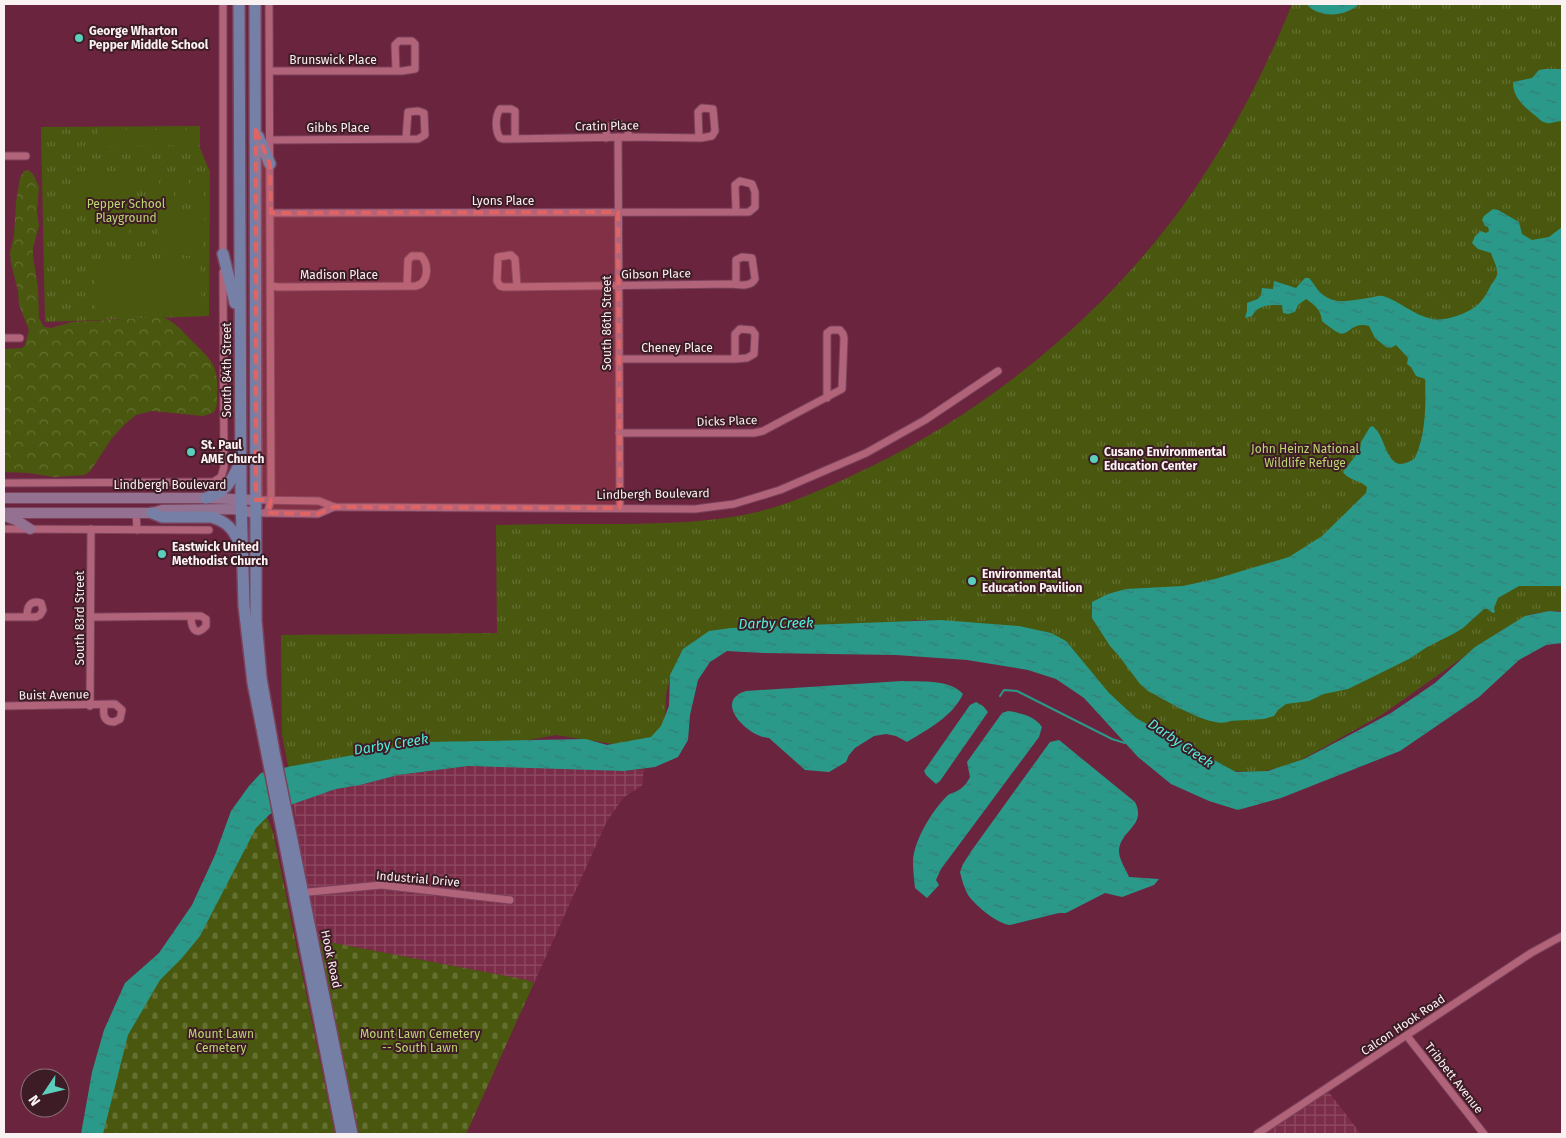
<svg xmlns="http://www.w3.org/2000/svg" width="1566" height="1138" viewBox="0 0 1566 1138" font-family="'Fira Sans',sans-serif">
<defs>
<pattern id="industrial-grid" width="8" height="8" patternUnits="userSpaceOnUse" patternTransform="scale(1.25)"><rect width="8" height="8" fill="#7b2c48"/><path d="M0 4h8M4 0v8" fill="none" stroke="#8f4b63"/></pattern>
<pattern id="grass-tufts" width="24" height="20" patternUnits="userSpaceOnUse" patternTransform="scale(1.25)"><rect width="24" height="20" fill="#49580e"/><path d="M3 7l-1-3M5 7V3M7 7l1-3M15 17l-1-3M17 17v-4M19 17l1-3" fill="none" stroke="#647032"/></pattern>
<pattern id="forest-crowns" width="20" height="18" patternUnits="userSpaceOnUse" patternTransform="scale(1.25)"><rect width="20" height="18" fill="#49580e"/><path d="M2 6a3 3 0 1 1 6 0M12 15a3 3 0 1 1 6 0" fill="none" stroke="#647032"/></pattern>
<pattern id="cemetery-stones" width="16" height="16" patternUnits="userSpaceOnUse" patternTransform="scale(1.25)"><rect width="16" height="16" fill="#49580e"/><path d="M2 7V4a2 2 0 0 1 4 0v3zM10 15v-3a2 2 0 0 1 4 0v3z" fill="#647032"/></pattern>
<pattern id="water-ripples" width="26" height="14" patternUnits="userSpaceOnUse" patternTransform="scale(1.25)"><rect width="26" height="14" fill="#2a9989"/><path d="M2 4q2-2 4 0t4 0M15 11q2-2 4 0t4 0" fill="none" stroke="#367d73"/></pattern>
</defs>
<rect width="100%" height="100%" fill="#6b243e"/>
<g fill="url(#industrial-grid)">
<polygon points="489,765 624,771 644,769 642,786 624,797 607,821 534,983 527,980 313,939 289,821 297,825 293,804 336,789 360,785 398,775 468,766"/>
<polygon points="1328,1091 1361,1134 1258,1134"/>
</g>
<g fill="url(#grass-tufts)">
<path d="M1292 4H1562V611H1549L1528 615 1496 634 1383 714 1294 764 1260 772 1224 771 1181 756 1109 698 944 621 915 620 905 622 709 633C684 642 670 671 666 696 665 703 666 712 664 719 663 725 659 732 657 738L619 745 556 735 501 745 484 746 420 743 361 757 289 770 282 735 281 635 497 633 496 525C537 524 579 524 620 524 665 523 709 523 753 513 793 504 831 485 868 468 991 409 1105 314 1185 203 1229 141 1264 74 1292 4Z"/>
<polygon points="200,126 200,148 210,172 209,316 45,322 41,127"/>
</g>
<path fill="url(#forest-crowns)" d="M28 170 33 174 39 187 37 211 39 226 33 248V256L38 288 39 318 44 327 51 328 72 322 162 317C176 322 182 331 192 341 211 360 219 365 217 394 217 401 218 407 213 413L203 416 152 411 136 415 125 424 112 438 91 470 85 475 54 477 28 473 4 472V349L22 348 25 345 29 330 19 305 18 291 11 263 10 252 14 236 16 202 20 178 24 171Z"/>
<g fill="url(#cemetery-stones)">
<polygon points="260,799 273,832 335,1134 93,1134 106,1063"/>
<polygon points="318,940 527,980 534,983 466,1134 357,1134"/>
</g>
<g fill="#49580e">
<polygon points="98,130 199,130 199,145 98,146"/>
<path d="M72 172 131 173 129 235C93 236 67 208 72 172Z"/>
<polygon points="148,177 159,177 160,201 148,201"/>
<rect x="163" y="177" width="11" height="24"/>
<rect x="178" y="177" width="11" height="24"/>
<rect x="193" y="177" width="11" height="24"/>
<path d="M205 211 203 254C176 263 152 241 157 213Z"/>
<polygon points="200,258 202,309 96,313 94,262"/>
</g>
<g fill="url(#water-ripples)">
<path d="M1306 4H1359C1345 17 1320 19 1306 4Z"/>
<path d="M1545 69H1562V121C1557 121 1551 124 1547 123 1542 122 1540 120 1537 117 1525 107 1513 99 1513 82L1532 78 1539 70Z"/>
<path d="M1493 209 1498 210 1519 222 1522 234 1532 240 1549 237 1562 227V586H1519L1498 598 1494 608 1495 612 1493 613 1487 609H1484L1463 628 1453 634 1427 647 1409 659 1348 689 1324 694 1309 701 1286 704 1278 710 1274 716 1264 719 1230 721C1212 730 1166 700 1148 691L1140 684 1119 656 1110 646 1092 618V602L1108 594 1126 589 1183 586 1215 579 1289 557 1322 536 1366 493 1367 487C1360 480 1348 480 1343 472L1360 450 1361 442 1370 427 1373 426C1374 428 1377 430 1378 432 1387 445 1389 477 1415 458 1426 434 1426 404 1425 379L1416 376 1411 367 1407 364 1408 358 1396 345 1391 348 1386 347 1375 338 1369 326C1352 321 1348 337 1339 333 1336 332 1325 324 1322 321 1321 310 1315 305 1306 299L1298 305 1295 312 1288 314 1283 313 1282 305C1271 305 1259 304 1252 316L1245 318 1247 311V303C1256 299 1261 301 1262 288L1273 289 1274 281 1296 288 1305 278H1309C1314 283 1316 289 1321 293 1335 306 1351 300 1368 298 1373 298 1378 295 1383 296 1400 301 1413 315 1432 319 1445 321 1464 315 1475 307 1483 301 1487 293 1491 285 1494 281 1498 276 1497 272 1497 266 1493 259 1491 253L1478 249 1472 243 1475 236 1481 231 1486 233 1489 231 1488 227 1485 226 1482 220 1484 216Z"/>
<polygon points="1549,611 1562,612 1562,643 1546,645 1519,660 1479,697 1400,751 1281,798 1238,810 1209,801 1171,784 1138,757 1084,698 1056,679 1028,670 967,660 896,655 763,653 727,651 710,662 698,680 690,715 688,740 678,757 655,767 624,771 468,766 398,775 360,785 336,789 293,804 270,814 256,828 200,936 182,958 160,980 128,1035 103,1134 81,1134 92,1072 104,1030 125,983 159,953 192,905 215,855 231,811 249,786 261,773 287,767 426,742 586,739 607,745 651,737 661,726 669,706 670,675 683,649 709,631 731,628 941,620 1019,626 1051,633 1066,641 1109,693 1136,718 1236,772 1268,771 1304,759 1344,738 1391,713 1435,683 1475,647 1525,616"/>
<path d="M902 681C921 682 950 679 963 694 952 717 928 729 907 742L896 736 886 734 874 736 855 748 849 755 846 762 829 772 805 770 769 738C748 737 712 701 746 691Z"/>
<polygon points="976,702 983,706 988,712 940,781 936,784 926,775 924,771 970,705"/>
<path d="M1008 711C1021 713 1035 716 1042 727L1039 737 941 869 936 880 939 885 927 898 915 888C914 879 913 870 913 861 914 840 932 811 947 796 950 793 953 793 957 791 963 788 967 783 970 777L967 762 1002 713Z"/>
<path d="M1059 740 1135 802C1147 826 1120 830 1119 851 1119 860 1126 869 1129 877L1159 879 1154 885 1122 897 1105 893 1066 913H1059L1010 925C996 923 977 907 968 895 964 888 962 880 960 872L963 864 972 850 1050 742Z"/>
</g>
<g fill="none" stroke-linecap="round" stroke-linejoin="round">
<polyline stroke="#2a9989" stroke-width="2" points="1000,696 1004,690 1017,691 1112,739 1125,743"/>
<defs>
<g id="street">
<polyline points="223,4 223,256"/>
<polyline points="270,71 402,71 415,69 415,44 412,41 399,41 395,45 396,71"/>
<polyline points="618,137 620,508"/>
<path d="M515 138V111L511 109H500C495 116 495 131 500 138L503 139 629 137 701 138 712 136 715 131 713 109 702 108 698 112 699 138"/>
<path d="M606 138C606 129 609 124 618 123L627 128 629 137"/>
<polyline points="270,140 418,139 425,135 424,113 418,111 408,112 406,139"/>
<polyline points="4,156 26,156"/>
<polyline points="271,213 749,212 755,207 755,192 752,184 740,181 735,185 736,211"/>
<path d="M271 286 278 287 416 286C429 283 429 264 421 256H412L408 260 407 286"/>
<path d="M517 286 515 259 511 255 498 257 497 281 500 286 504 287 732 284C740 285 751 287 755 279L752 258 742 257 736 260V284"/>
<polyline points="4,338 20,338"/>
<polyline points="619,359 735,359 747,358 754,354 755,334 752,330 740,329 735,334 735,359"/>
<polyline points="619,433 754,433 763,431 842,389 844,338 843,334 840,330 831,330 827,333 827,398"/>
<polyline points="4,483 205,482 213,482 221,477 224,467 223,272"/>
<polyline points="256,500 319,501 334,507 695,509 734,504 780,490 866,453 925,420 998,371"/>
<polyline points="136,512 137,530"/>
<polyline points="263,513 318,514 334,507"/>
<polyline points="267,513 271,500 271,485 269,4"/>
<polyline points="4,529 209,530"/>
<path d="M4 617H36L40 615 43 610 41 603 37 602C28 602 27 609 27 617"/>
<path d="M91 617H98L191 616H201L206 619V626C195 638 191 627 191 616"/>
<path d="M4 706 115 704 122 710 120 719 114 722C103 722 103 714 104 705"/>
<polyline points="90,706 91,529"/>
<polyline points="299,893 381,885 510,900"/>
<polyline points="1407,1036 1484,1134"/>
<polyline points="1257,1134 1531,953 1562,936"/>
</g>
<g id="secondary">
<polyline points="4,498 206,498 256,500"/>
<polyline points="4,513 152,513 162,510 233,509 256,513"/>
<polyline points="5,516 16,520 30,529"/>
</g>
<g id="primary">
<polyline points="239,4 241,499 244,606 253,683 342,1134"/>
<polyline points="255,4 256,620 261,678 274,752 352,1134"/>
<polyline points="258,136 270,164"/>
<polyline points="223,254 235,303"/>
<path d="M206 498C225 492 230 484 238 467"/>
<path d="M152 513 162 517H211C226 521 234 529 239 543"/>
</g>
</defs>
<use href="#street" stroke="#7a425b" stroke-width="9"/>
<use href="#secondary" stroke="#7a425b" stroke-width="12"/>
<use href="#primary" stroke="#7a425b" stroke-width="14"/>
<use href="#street" stroke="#b1637a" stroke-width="7"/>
<use href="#secondary" stroke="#947190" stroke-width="10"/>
<use href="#primary" stroke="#7680a6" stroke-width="11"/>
</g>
<path fill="#e16465" fill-opacity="0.2" stroke="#e16465" stroke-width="4" stroke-dasharray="10 6" stroke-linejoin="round" d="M256 130 270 164 271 213 618 212 620 508 334 507 318 514 267 513 271 500H256Z"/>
<g fill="#5bcebc" stroke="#3d1c26" stroke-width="2">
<circle cx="79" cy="38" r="5"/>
<circle cx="191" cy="452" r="5"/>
<circle cx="1094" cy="459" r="5"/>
<circle cx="162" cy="554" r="5"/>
<circle cx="972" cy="581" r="5"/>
</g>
<g text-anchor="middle" stroke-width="4" stroke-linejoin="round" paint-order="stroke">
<g font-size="12" font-weight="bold" fill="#faf1f3" stroke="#3d1c26" text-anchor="start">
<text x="89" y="35">George Wharton<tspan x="89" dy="14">Pepper Middle School</tspan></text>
<text x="201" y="449">St. Paul<tspan x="201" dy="14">AME Church</tspan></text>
<text x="1104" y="456">Cusano Environmental<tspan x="1104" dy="14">Education Center</tspan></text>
<text x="172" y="551">Eastwick United<tspan x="172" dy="14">Methodist Church</tspan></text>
<text x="982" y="578">Environmental<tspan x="982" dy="14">Education Pavilion</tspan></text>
</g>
<g font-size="12" fill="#faf1f3" stroke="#3d1c26">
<text x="333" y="64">Brunswick Place</text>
<text transform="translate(607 126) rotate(-1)" y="4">Cratin Place</text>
<text x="338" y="132">Gibbs Place</text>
<text x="503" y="205">Lyons Place</text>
<text transform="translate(656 274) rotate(-1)" y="4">Gibson Place</text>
<text x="339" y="279">Madison Place</text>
<text transform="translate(607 323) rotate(-90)" y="4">South 86th Street</text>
<text x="677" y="352">Cheney Place</text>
<text transform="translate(227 370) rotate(-90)" y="4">South 84th Street</text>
<text transform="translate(727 421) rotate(-2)" y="4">Dicks Place</text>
<text x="170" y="489">Lindbergh Boulevard</text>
<text transform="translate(653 494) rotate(-1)" y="4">Lindbergh Boulevard</text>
<text transform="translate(80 618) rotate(-90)" y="4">South 83rd Street</text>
<text transform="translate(54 695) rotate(-1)" y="4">Buist Avenue</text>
<text transform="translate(418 879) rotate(5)" y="4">Industrial Drive</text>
<text transform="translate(331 959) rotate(78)" y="4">Hook Road</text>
<text transform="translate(1403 1025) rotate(-34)" y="4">Calcon Hook Road</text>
<text transform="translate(1454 1078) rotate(52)" y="4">Tribbett Avenue</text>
</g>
<g font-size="12" fill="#bbd571" stroke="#3d1c26">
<text x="126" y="208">Pepper School<tspan x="126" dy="14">Playground</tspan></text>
<text x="1305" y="453">John Heinz National<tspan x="1305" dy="14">Wildlife Refuge</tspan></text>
<text x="221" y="1038">Mount Lawn<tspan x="221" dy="14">Cemetery</tspan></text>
<text x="420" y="1038">Mount Lawn Cemetery<tspan x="420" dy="14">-- South Lawn</tspan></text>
</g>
<g font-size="14" font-style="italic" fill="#56ebd5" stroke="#3d1c26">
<text transform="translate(776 623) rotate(-1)" y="5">Darby Creek</text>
<text transform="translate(1181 743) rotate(34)" y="5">Darby Creek</text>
<text transform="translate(391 744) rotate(-9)" y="5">Darby Creek</text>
</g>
</g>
<rect width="1566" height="1138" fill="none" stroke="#faf1f3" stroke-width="10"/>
<g transform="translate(45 1093) rotate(235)"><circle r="24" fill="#3d1c26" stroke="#897178"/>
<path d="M0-4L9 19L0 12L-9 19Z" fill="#5bcebc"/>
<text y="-8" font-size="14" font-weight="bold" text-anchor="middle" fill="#faf1f3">N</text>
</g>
</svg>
